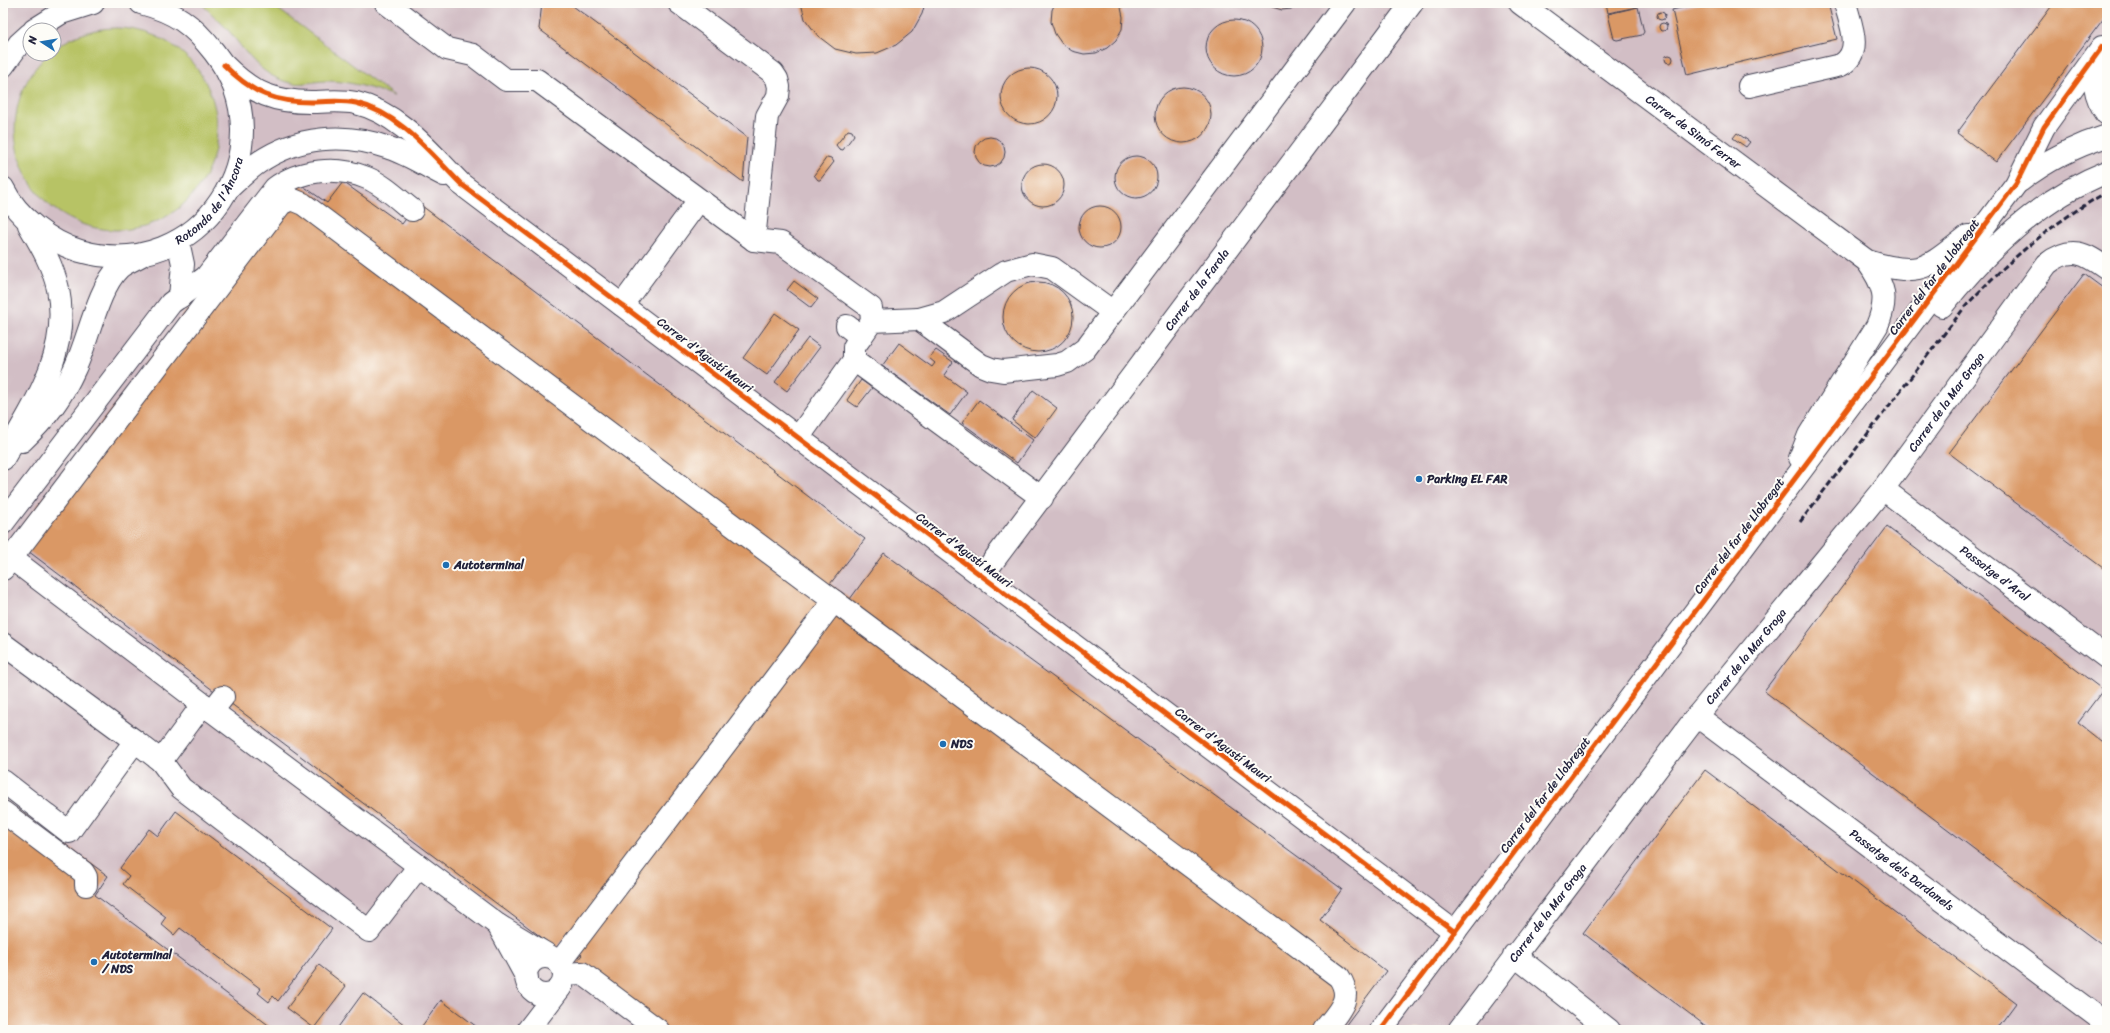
<svg xmlns="http://www.w3.org/2000/svg" width="2110" height="1033" viewBox="0 0 2110 1033" font-family="Sriracha,sans-serif">
<rect width="100%" height="100%" fill="#fdfcf7"/>
<filter id="ink" filterUnits="userSpaceOnUse"><feTurbulence type="fractalNoise" baseFrequency=".025" numOctaves="2"/><feDisplacementMap in="SourceGraphic" scale="8" xChannelSelector="R" yChannelSelector="G"/><feConvolveMatrix kernelMatrix="1 2 1 2 8 2 1 2 1" color-interpolation-filters="sRGB"/></filter>
<filter id="wash" filterUnits="userSpaceOnUse"><feTurbulence type="fractalNoise" baseFrequency=".012" numOctaves="4" result="noise"/><feDisplacementMap in="SourceGraphic" scale="16" xChannelSelector="R" yChannelSelector="G"/><feGaussianBlur stdDeviation="0.9" result="paint"/><feColorMatrix in="noise" values="0 0 0 0 0 0 0 0 0 0 0 0 0 0 0 0 0 1.4 0 .05"/><feComposite in="paint" operator="in"/></filter>
<g filter="url(#wash)">
<rect width="100%" height="100%" fill="#f5e8d2"/>
<path fill="#d2bec5" fill-rule="evenodd" d="M3 3H2107V1030H3ZM30 30H54V54H30Z"/>
<g fill="#b7c365" stroke="#6c7250">
<path d="M201 3H270L394 96C372 88 350 81 326 81 313 81 300 86 287 82 259 74 246 52 229 31 220 21 210 13 201 3Z"/>
<circle cx="116" cy="129" r="101"/>
</g>
<g id="blocks">
<g fill="#da9865">
<polygon points="435,3 467,3 444,6"/>
<polygon points="542,3 569,3 747,137 743,182 539,29"/>
<polygon points="801,3 925,3 922,14 912,32 896,45 877,53 856,54 835,49 818,36 805,19"/>
<polygon points="1055,3 1120,3 1123,17 1122,29 1116,40 1107,48 1096,53 1084,54 1072,51 1062,44 1055,34 1051,22 1052,10"/>
<polygon points="1266,3 1303,3 1291,9 1282,10 1272,7"/>
<polygon points="1606,3 1637,3 1637,7 1608,13"/>
<polygon points="1701,3 1828,3 1837,39 1687,75 1672,10"/>
<polygon points="2054,3 2107,3 2107,14 1996,162 1957,133"/>
<polygon points="1638,7 1644,32 1642,35 1617,40 1614,39 1608,14"/>
<circle cx="1661" cy="16" r="4"/>
<circle cx="1234" cy="48" r="28"/>
<circle cx="1663" cy="27" r="4"/>
<circle cx="1669" cy="59" r="4"/>
<circle cx="1029" cy="96" r="28"/>
<circle cx="1183" cy="115" r="28"/>
<polygon points="848,130 852,131 854,135 843,150 839,149 836,145"/>
<polygon points="1737,133 1750,142 1746,147 1733,138"/>
<circle cx="990" cy="152" r="15"/>
<circle cx="1136" cy="177" r="21"/>
<polygon points="827,157 831,158 834,162 820,180 818,180 814,175"/>
<circle cx="1043" cy="185" r="21"/>
<polygon points="343,182 402,224 418,203 865,539 830,584 850,599 884,553 1342,889 1320,920 1386,971 1342,1030 667,1030 576,962 582,955 563,940 557,949 12,539 281,187 299,183 327,203"/>
<circle cx="1100" cy="227" r="21"/>
<polygon points="2084,274 2107,291 2107,571 1949,453"/>
<polygon points="794,281 818,299 811,308 787,290"/>
<circle cx="1038" cy="317" r="35"/>
<polygon points="775,313 799,330 767,375 743,358"/>
<polygon points="808,338 820,347 787,391 775,382"/>
<polygon points="899,343 932,367 935,363 929,358 936,350 953,362 944,375 967,392 950,415 882,366"/>
<polygon points="861,380 872,388 857,407 847,400"/>
<polygon points="1033,390 1057,408 1035,438 1012,420"/>
<polygon points="979,400 1033,440 1017,463 962,423"/>
<polygon points="1887,527 2103,690 2078,723 2107,746 2107,949 1764,691"/>
<polygon points="1705,770 2016,1003 1996,1030 1711,1030 1583,933"/>
<polygon points="3,799 108,876 95,895 275,1030 3,1030"/>
<polygon points="176,811 332,929 278,1001 273,996 269,1002 258,993 261,989 180,928 174,935 161,924 166,917 123,884 129,876 120,868 149,829 158,836"/>
<polygon points="319,965 346,986 314,1028 287,1008"/>
<polygon points="363,993 409,1028 408,1030 336,1030"/>
<polygon points="441,1000 481,1030 419,1030"/>
</g>
</g>
</g>
<g filter="url(#ink)">
<use href="#blocks" fill-opacity="0" stroke="#424052" stroke-width="1"/>
<g fill="none" stroke-linecap="round" stroke-linejoin="round">
<defs>
<g id="minor">
<polyline points="386,3 447,49 473,55 506,80 537,80 754,240 781,243 871,308 872,321"/>
<polyline points="679,3 773,73 777,79 779,87 778,96 767,116 754,240"/>
<path id="s1" d="M1520 3 1867 261C1884 285 1889 298 1877 326L1809 435 1800 458"/>
<polyline points="34,30 61,13 93,3"/>
<path d="M2099 56C2091 76 2094 97 2107 114"/>
<path d="M224 65C253 94 275 103 316 102 329 101 343 100 356 103 400 113 431 154 461 184L1455 932"/>
<polyline points="3,66 19,44 30,34"/>
<path d="M1749 86 1841 65C1864 52 1850 23 1845 3"/>
<path d="M2020 181C2047 160 2075 146 2107 136"/>
<path d="M230 187C239 179 248 170 258 163 297 136 344 132 389 148 408 154 426 166 444 175"/>
<path id="s2" d="M3 188C17 217 50 242 80 251 200 285 290 149 214 52 192 24 175 12 141 3"/>
<polyline points="178,241 183,264 180,297"/>
<path d="M1867 261C1922 278 1926 268 1968 236"/>
<polyline points="622,305 699,200"/>
<path d="M1942 306C1987 250 2039 199 2107 172"/>
<polyline points="919,319 944,312 1006,271 1032,264 1052,268 1113,312"/>
<polyline points="861,337 872,321 919,319 981,365 991,369 1003,371 1057,365 1067,362 1085,349 1345,3"/>
<polyline points="854,360 1042,498"/>
<polyline points="798,438 854,360 854,347 861,337 847,326"/>
<path d="M22 441C46 418 61 399 75 368 88 341 98 288 119 268 125 263 133 260 140 256"/>
<path d="M3 459C33 407 71 352 58 289 53 266 41 245 29 225"/>
<path id="s3" d="M1883 489 2107 658"/>
<path d="M3 523 171 303 206 277 275 188C300 169 338 166 367 178 384 185 398 199 412 210"/>
<polyline points="11,558 212,711 223,697"/>
<polyline points="3,569 281,204 291,199 303,204 834,601"/>
<path id="s4" d="M982 576 1412 3"/>
<polyline points="3,644 135,741 69,832 3,781"/>
<polyline points="212,711 498,925"/>
<path id="s5" d="M1697 716 2107 1024"/>
<polyline points="135,741 161,761 203,704"/>
<polyline points="161,761 181,788 369,931 419,866"/>
<polyline points="3,812 83,872 86,877 86,885"/>
<polyline points="1514,955 1609,1030"/>
<circle cx="545" cy="976" r="19"/>
<path d="M559 963 834 601 1339 977C1354 999 1338 1012 1324 1030"/>
<polyline points="564,974 582,973 658,1030"/>
<polyline points="527,978 498,925 556,960"/>
<polyline points="528,1030 560,988"/>
<polyline points="1381,1030 2016,184 2044,127 2102,47"/>
<path id="s6" d="M1459 1030 1697 716 1883 489 2047 264C2071 245 2085 253 2107 269"/>
</g>
</defs>
<use href="#minor" stroke="#424052" stroke-width="24"/>
<use href="#minor" stroke="#fff" stroke-width="22"/>
<path stroke="#22223b" stroke-width="3" stroke-dasharray="6 3" stroke-linecap="butt" d="M1800 522 1964 308C2006 262 2053 222 2107 192"/>
<defs>
<g id="cycleway">
<path d="M224 65C253 94 275 103 316 102 329 101 343 100 356 103 400 113 431 154 461 184L1455 932"/>
<polyline points="1381,1030 2016,184 2044,127 2102,47"/>
</g>
</defs>
<use href="#cycleway" stroke="#fdfcf7" stroke-width="8"/>
<use href="#cycleway" stroke="#e8590c" stroke-width="5"/>
</g>
</g>
<g fill="#1f6fb2" stroke="#fdfcf7" stroke-width="1.5">
<circle cx="1419" cy="479" r="4"/>
<circle cx="446" cy="565" r="4"/>
<circle cx="943" cy="744" r="4"/>
<circle cx="94" cy="962" r="4"/>
</g>
<g text-anchor="middle" stroke-width="4" stroke-linejoin="round" paint-order="stroke">
<g font-size="12" fill="#22223b" stroke="#fdfcf7">
<text dy="4" stroke="none"><textPath href="#s1" startOffset="216">Carrer de Simó Ferrer</textPath></text>
<text dy="4" stroke="none"><textPath href="#s2" startOffset="255">Rotonda de l'Àncora</textPath></text>
<text transform="translate(1934 277) rotate(-53)" y="4">Carrer del far de Llobregat</text>
<text dy="4" stroke="none"><textPath href="#s4" startOffset="358">Carrer de la Farola</textPath></text>
<text transform="translate(705 355) rotate(37)" y="4">Carrer d'Agustí Mauri</text>
<text dy="4" stroke="none"><textPath href="#s6" startOffset="795">Carrer de la Mar Groga</textPath></text>
<text transform="translate(1739 536) rotate(-53)" y="4">Carrer del far de Llobregat</text>
<text transform="translate(964 550) rotate(37)" y="4">Carrer d'Agustí Mauri</text>
<text dy="4" stroke="none"><textPath href="#s3" startOffset="140">Passatge d'Aral</textPath></text>
<text dy="4" stroke="none"><textPath href="#s6" startOffset="471">Carrer de la Mar Groga</textPath></text>
<text transform="translate(1223 745) rotate(37)" y="4">Carrer d'Agustí Mauri</text>
<text transform="translate(1545 795) rotate(-53)" y="4">Carrer del far de Llobregat</text>
<text dy="4" stroke="none"><textPath href="#s5" startOffset="256">Passatge dels Dardanels</textPath></text>
<text dy="4" stroke="none"><textPath href="#s6" startOffset="147">Carrer de la Mar Groga</textPath></text>
</g>
<g font-size="12" font-weight="bold" fill="#22223b" stroke="#fdfcf7" text-anchor="start">
<text x="1427" y="483">Parking EL FAR</text>
<text x="454" y="569">Autoterminal</text>
<text x="951" y="748">NDS</text>
<text x="102" y="959">Autoterminal<tspan x="102" dy="14">/ NDS</tspan></text>
</g>
</g>
<rect width="2110" height="1033" fill="none" stroke="#fdfcf7" stroke-width="16"/>
<g transform="translate(42 42) rotate(282)"><circle r="19" fill="#fdfcf7" stroke="#a5a5ac"/>
<path d="M0-3L7 15L0 10L-7 15Z" fill="#1f6fb2"/>
<text y="-6" font-size="11" font-weight="bold" text-anchor="middle" fill="#22223b">N</text>
</g>
</svg>
